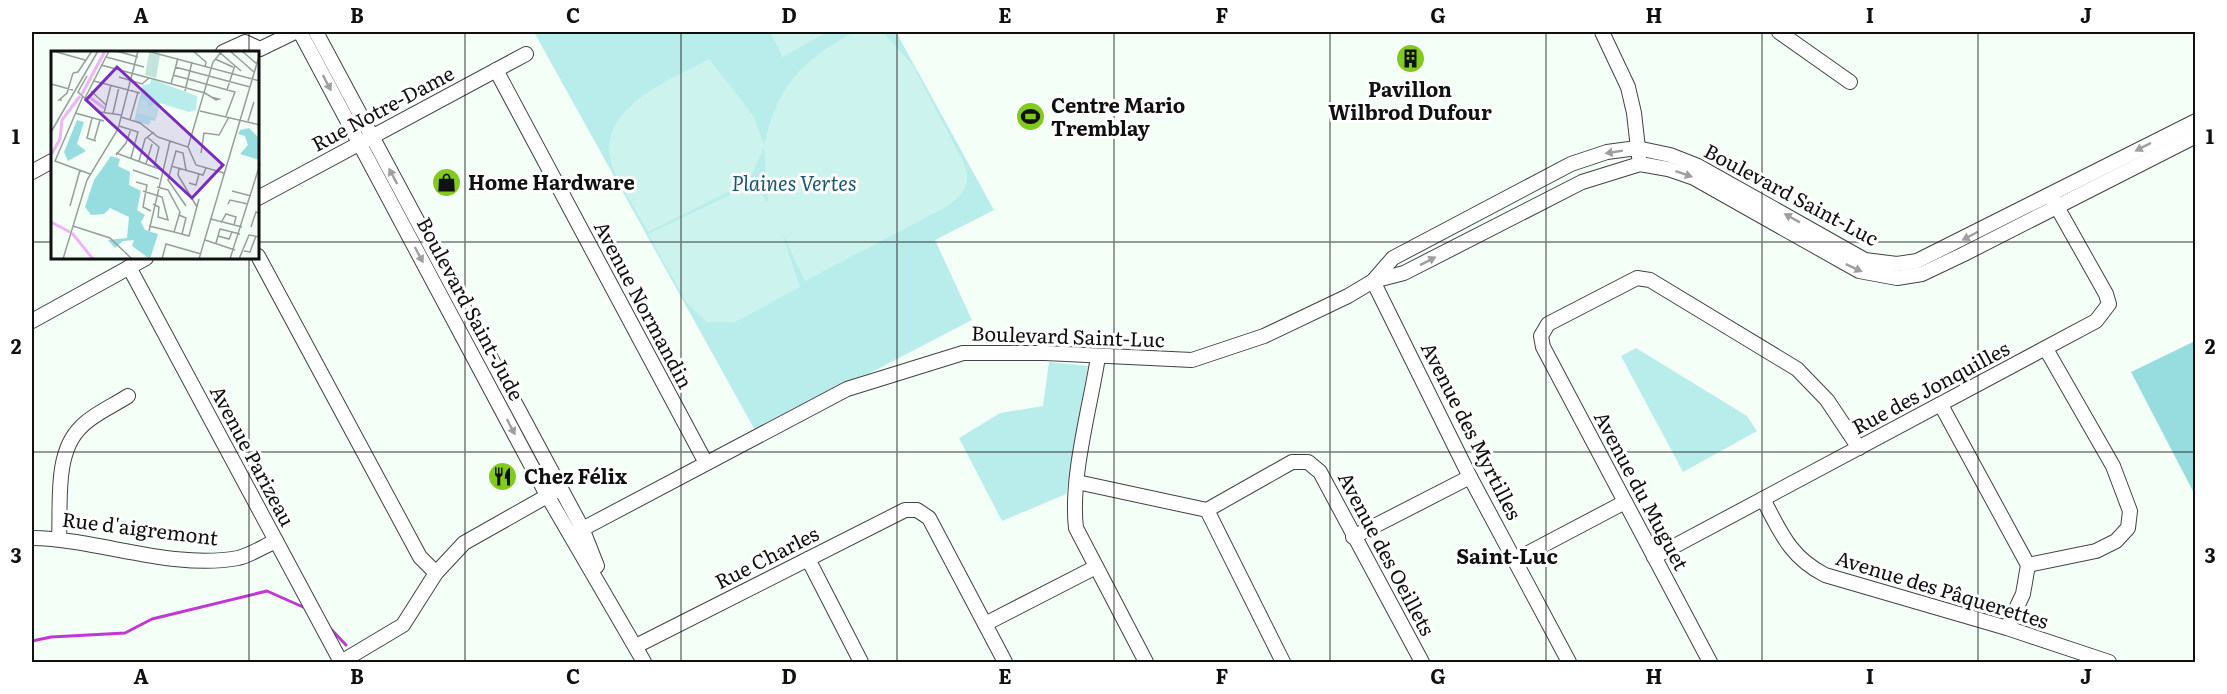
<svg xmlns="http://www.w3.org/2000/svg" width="2227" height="694" viewBox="0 0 2227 694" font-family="Literata,serif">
<rect width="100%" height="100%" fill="#f3fff7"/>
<g fill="#b9edeb">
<polygon points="534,32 896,32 994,210 935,240 972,320 756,432"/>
<polygon points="1636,348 1747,416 1757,431 1683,472 1621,356"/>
<polygon points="1049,362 1088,366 1066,494 1002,521 959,438 1000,413 1043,406"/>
</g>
<polygon fill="#97dddf" points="2195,341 2195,495 2131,372"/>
<g fill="#ccf3ed">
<polygon points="770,32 827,32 783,57"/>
<path d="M854 32H883L913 66 963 161C973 183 964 194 946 207L805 281 782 233 800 287 735 322H707L686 302 648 234 749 186 757 190 768 202 764 148 748 182 648 232C638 213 616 180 611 162 597 106 672 80 709 59L753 115 764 145C778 85 801 61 854 32Z"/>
</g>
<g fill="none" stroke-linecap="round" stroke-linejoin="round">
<g stroke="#c336d6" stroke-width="3">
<polyline points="329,627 346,645"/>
<polyline points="32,641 51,637 125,633 152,619 267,591 303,607"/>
</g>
<defs>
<g id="minor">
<polyline points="300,32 547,495 644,662"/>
<polyline points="316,32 582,528 597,566"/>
<polyline points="1602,32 1628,87 1634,113 1639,157"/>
<polyline points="1779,32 1850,82"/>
<polyline points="223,52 245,42 260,49 295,32"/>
<polyline points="496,70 706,463"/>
<polyline points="32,172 52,161"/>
<polyline points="258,198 526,54"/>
<polyline points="258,256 420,557 436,573"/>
<polyline points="129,267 341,662"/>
<polyline points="1373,281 1393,258 1571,164 1607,152 1637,148 1670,155 1698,166 1865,260 1897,264 1917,261 2196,121"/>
<polyline points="1373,281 1470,477 1569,662"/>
<polyline points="32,321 146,258"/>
<path d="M1098 357C1090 408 1070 478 1076 528L1146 662"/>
<polyline points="1941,405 2028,565 2023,594 2007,628"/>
<polyline points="1077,482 1207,510 1292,462 1308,462 1320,472 1422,662"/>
<path d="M1763 499C1781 533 1790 557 1825 575L2007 628 2109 662"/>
<polyline points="1207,510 1283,662"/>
<polyline points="571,535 847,389 963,353 1045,353 1192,360 1264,336 1348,296 1373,281 1404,273 1582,182 1640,164 1668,169 1694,178 1859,271 1897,278 1922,274 1964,254 2196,136"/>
<polyline points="1353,537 1470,477"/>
<path d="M32 538C99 539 171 570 238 558 251 555 264 546 276 541"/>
<path d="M59 538C61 504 54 453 81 427 93 414 113 406 128 396"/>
<polyline points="1654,557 2096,321 2109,304 2106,294 2052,198"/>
<polyline points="808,559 861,662"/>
<polyline points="1515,560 1625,502"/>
<polyline points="2028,565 2096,551 2116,541 2128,528 2130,511 2113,466 2046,349"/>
<polyline points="985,624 1096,567"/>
<polyline points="636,646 905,510 917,510 929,518 1005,662"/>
<polyline points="341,662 403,625 436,573 464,543 556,491"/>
<polyline points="1710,662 1543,347 1541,336 1548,324 1637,278 1650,280 1797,369 1827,400 1859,448"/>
</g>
</defs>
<use href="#minor" stroke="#434343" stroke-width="16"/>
<use href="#minor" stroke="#fff" stroke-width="14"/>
</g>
<defs><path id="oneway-solid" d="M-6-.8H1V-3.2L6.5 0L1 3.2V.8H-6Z" transform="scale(1.5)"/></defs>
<g fill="#9f9f9f">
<use href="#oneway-solid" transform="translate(327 83) rotate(62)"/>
<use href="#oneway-solid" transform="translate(2143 147) rotate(153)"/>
<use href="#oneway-solid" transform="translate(1614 152) rotate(171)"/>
<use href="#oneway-solid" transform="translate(1684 174) rotate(19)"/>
<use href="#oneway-solid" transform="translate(393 176) rotate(-118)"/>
<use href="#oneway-solid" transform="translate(1792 218) rotate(-151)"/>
<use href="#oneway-solid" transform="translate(1970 236) rotate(152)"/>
<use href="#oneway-solid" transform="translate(419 255) rotate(62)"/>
<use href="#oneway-solid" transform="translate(1428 261) rotate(-27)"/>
<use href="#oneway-solid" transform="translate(1854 268) rotate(25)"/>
<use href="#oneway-solid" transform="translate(511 427) rotate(62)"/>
</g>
<path fill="none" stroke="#101010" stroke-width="1.5" stroke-opacity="0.55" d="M249 32V52M465 32V662M681 32V662M897 32V662M1114 32V662M1330 32V662M1546 32V662M1762 32V662M1978 32V662M32 242H52M258 242H2196M249 258V662M32 452H2196"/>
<defs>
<symbol id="building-disc" viewBox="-11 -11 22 22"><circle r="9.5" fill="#80cb1e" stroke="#fff"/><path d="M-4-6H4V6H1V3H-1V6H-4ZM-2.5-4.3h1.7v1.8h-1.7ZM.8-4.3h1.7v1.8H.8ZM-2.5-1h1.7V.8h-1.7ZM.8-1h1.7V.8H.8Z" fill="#111"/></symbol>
<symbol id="stadium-disc" viewBox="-11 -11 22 22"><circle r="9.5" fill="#80cb1e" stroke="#fff"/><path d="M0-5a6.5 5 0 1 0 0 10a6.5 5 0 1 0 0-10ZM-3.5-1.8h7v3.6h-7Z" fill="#111"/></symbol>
<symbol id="shop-disc" viewBox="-11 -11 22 22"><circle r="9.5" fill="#80cb1e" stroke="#fff"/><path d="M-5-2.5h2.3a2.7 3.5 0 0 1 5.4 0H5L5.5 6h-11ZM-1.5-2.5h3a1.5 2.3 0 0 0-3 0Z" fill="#111"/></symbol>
<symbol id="restaurant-disc" viewBox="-11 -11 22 22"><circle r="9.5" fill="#80cb1e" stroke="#fff"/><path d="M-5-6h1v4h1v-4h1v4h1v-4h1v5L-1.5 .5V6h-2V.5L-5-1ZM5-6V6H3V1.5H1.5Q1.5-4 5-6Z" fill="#111"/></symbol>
</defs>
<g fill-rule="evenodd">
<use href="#building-disc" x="1394" y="42" width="33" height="33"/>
<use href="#stadium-disc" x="1014" y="100" width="33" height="33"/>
<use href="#shop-disc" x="430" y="166" width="33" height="33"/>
<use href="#restaurant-disc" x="486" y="460" width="33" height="33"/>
</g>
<g text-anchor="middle" stroke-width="6" stroke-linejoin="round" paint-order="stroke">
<g font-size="20" font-weight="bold" fill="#101010" stroke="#fff" text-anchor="start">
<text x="1410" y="97" text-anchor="middle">Pavillon<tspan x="1410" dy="23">Wilbrod Dufour</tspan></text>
<text x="1051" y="113">Centre Mario<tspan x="1051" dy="23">Tremblay</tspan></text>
<text x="468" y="190">Home Hardware</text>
<text x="524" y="484">Chez Félix</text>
</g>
<g font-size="20" fill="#101010" stroke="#fff">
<text transform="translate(383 109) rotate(-28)" y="7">Rue Notre-Dame</text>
<text transform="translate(1791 195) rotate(28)" y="7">Boulevard Saint-Luc</text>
<text transform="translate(643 305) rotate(62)" y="7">Avenue Normandin</text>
<text transform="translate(470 309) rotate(62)" y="7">Boulevard Saint-Jude</text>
<text transform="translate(1068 337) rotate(2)" y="7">Boulevard Saint-Luc</text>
<text transform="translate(1931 388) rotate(-28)" y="7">Rue des Jonquilles</text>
<text transform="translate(1471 431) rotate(63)" y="7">Avenue des Myrtilles</text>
<text transform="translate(252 456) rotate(62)" y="7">Avenue Parizeau</text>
<text transform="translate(1641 491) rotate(62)" y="7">Avenue du Muguet</text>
<text transform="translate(140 529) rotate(7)" y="7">Rue d'aigremont</text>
<text transform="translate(1386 554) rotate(62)" y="7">Avenue des Oeillets</text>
<text transform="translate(767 558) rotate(-27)" y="7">Rue Charles</text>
<text transform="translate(1942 590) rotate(17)" y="7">Avenue des Pâquerettes</text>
</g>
<g font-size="20" font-style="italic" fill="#1b576d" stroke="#fff">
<text x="794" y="191">Plaines Vertes</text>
</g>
<g font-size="21" font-weight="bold" fill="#101010" stroke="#fff">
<text x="1507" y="564">Saint-Luc</text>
</g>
</g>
<g transform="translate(51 51)">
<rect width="208" height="208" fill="#f3fff7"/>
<path d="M100 28 146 45 145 59 138 61 109 52 104 70 100 69 98 74 83 70 92 34 99 33Z" fill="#b9edeb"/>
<path d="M26 69 33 71 26 93 35 100 17 110 13 101ZM198 77 208 87V109L189 103 197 94 194 85 187 83 189 79ZM60 105 69 108 67 115 79 121 78 134 90 140 86 159 94 164 90 171 94 179 107 183 99 208 81 195 83 189 72 190 64 197 57 189 76 187 78 166 59 157 53 163 40 164 34 156 43 129Z" fill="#97dddf"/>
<path d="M98 2 109 4 105 27 94 24Z" fill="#c1e4dd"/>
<path d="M90 49 97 50V56L103 54 102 50 108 52 104 67 86 62Z" fill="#ccf3ed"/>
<path fill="none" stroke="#f0b4fa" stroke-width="3" d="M31 43 54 0M37 45 53 57M0 104 9 88 11 69 29 45M0 171 19 181M21 182 42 208"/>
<path fill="none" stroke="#989f9b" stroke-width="1.5" d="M2 0 34 9M65 0 87 6M96 0 209 30M142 0 155 11 154 16M167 0 190 20M179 0 203 21M191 0 206 13M55 6 93 16M164 8 182 16M50 14 154 42 165 49 168 48 160 46M124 16 199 36M22 22 27 21 41 0M122 24 184 41 175 65M36 25 27 41 49 61 70 64M68 26 91 33 98 27M43 30 89 42M0 33 22 39M120 33 127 7M176 39 184 14M40 40 55 54M134 40 141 11M32 45 4 110 39 123M34 47 58 0M11 49H8L16 42 22 22M149 60 209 74M24 62 53 70M53 62 60 34M62 62 68 36M70 66 89 72 107 86 137 96 145 114 173 122M41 67 36 87 45 90M79 69 87 41M197 70 203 51M68 75 87 81 80 107M0 81 47 0M96 86 108 96 103 117M43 90 49 69M137 96 162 11 171 0M65 102 111 119M150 102 153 82 168 84 178 66M65 104 75 92 80 78M88 110 94 88 103 81M95 113 101 93M120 115 152 124 155 117M128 118 127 124 146 156M82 119 108 128M135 119 132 102 125 100 117 129 135 155M85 131 96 134 92 156 100 160M138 132 145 134 148 123M106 136 117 139 129 161 123 181 138 185 148 148M92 140 111 146 117 169 107 166 108 156 102 153M181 140 200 145M177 153 179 149 197 153M19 155 29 119M128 164 135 167 131 183M160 168 191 176M171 170 175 163 185 166 183 174M22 175 59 187 81 208M98 175 123 181M200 176 205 161 209 162M98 180 119 90M167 185 178 188 181 181M154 189 184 199M165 192 169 178 189 183M193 200 199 201 205 185M12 208 36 129 67 78 87 0M111 208 115 193 150 203M148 208 209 2M179 208 209 113M188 208 198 184 209 186"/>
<path fill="#7b2cbf" fill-opacity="0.15" stroke="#7b2cbf" stroke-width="3" d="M66 16 172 114 141 147 35 49Z"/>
<rect width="208" height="208" fill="none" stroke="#101010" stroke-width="3"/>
</g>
<rect width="2227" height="694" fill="none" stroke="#ffffff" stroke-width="66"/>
<rect x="33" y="33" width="2161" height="628" fill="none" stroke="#101010" stroke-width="2"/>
<g font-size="20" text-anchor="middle" font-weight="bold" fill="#101010">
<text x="141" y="23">A</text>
<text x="357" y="23">B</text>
<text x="573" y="23">C</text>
<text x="789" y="23">D</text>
<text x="1005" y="23">E</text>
<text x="1222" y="23">F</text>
<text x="1438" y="23">G</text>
<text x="1654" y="23">H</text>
<text x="1870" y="23">I</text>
<text x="2086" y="23">J</text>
<text x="16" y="144">1</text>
<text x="2210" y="144">1</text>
<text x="16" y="354">2</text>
<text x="2210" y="354">2</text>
<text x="16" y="563">3</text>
<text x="2210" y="563">3</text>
<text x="141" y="684">A</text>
<text x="357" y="684">B</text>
<text x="573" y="684">C</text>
<text x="789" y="684">D</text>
<text x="1005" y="684">E</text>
<text x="1222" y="684">F</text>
<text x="1438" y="684">G</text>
<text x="1654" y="684">H</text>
<text x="1870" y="684">I</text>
<text x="2086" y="684">J</text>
</g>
</svg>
